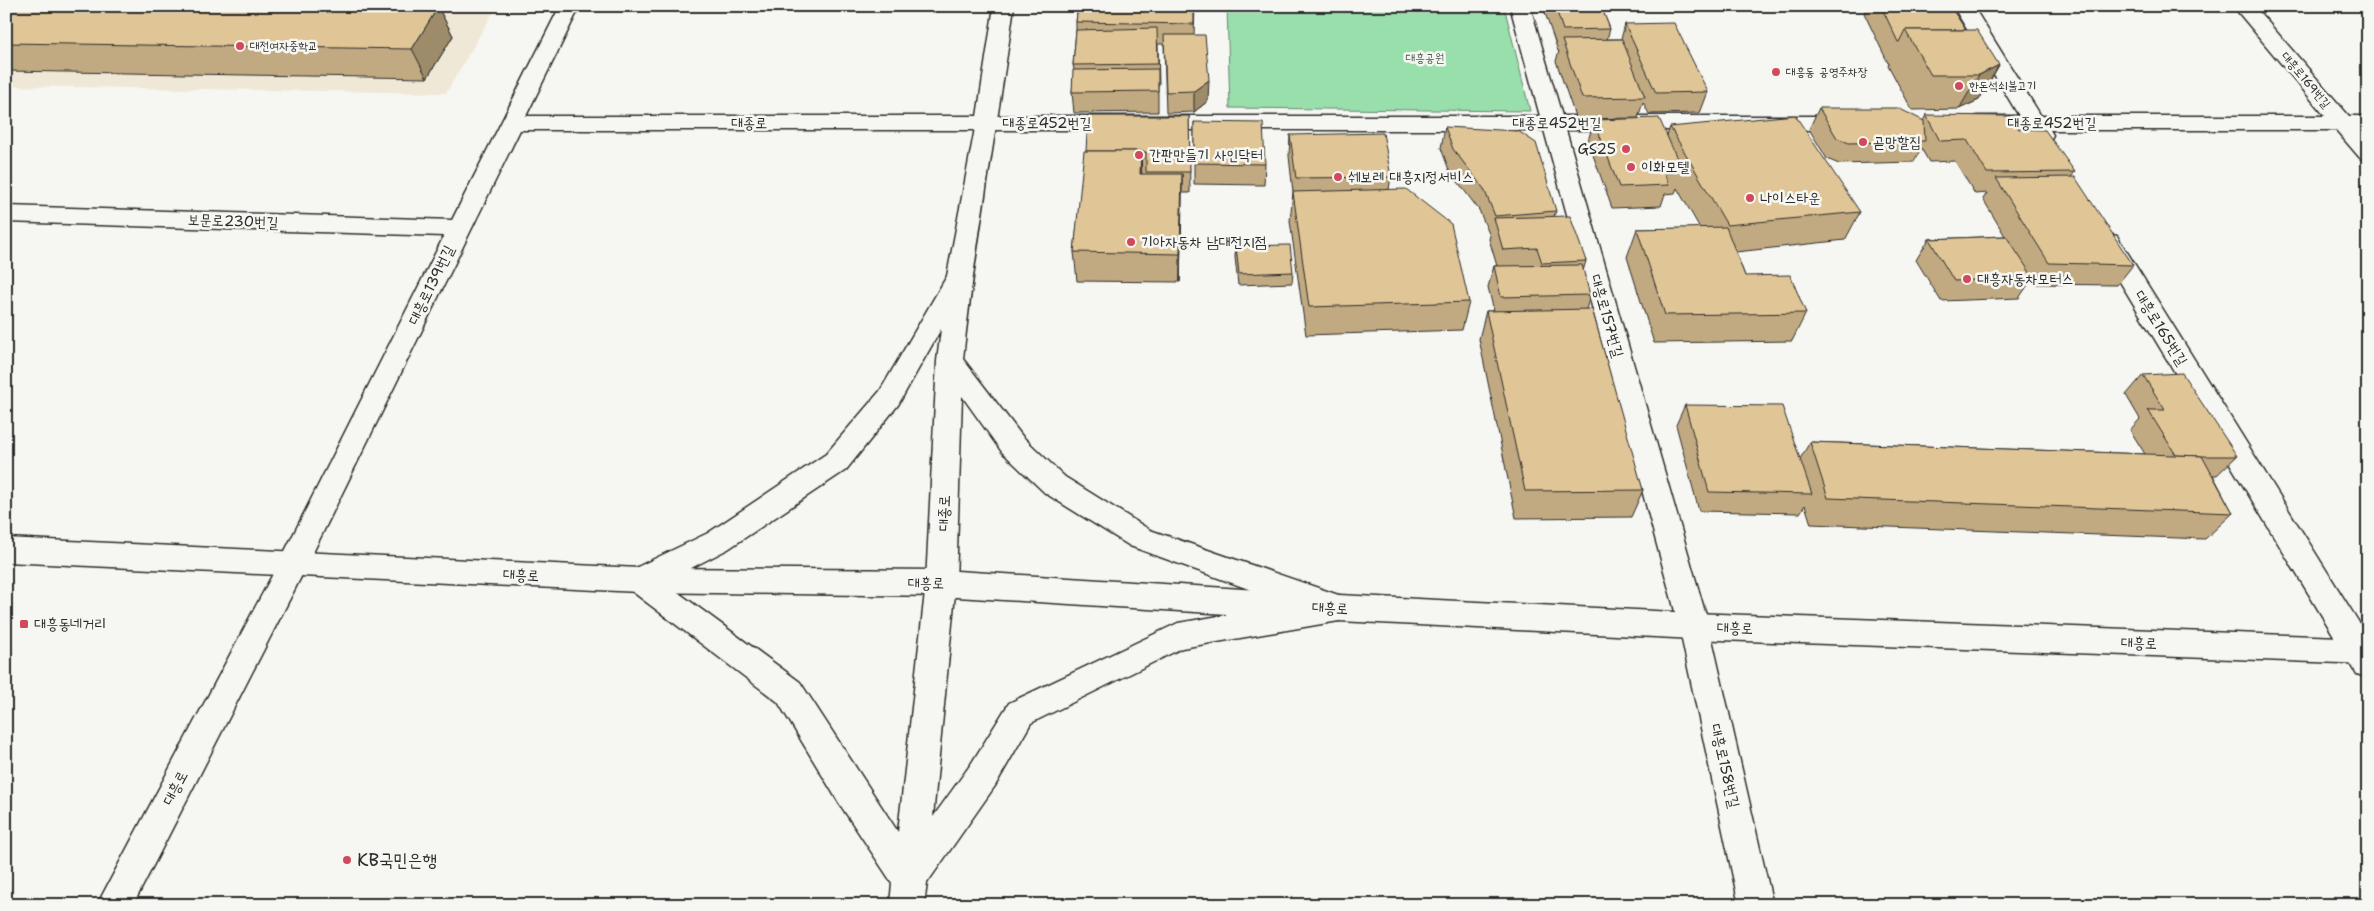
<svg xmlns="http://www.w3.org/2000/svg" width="2374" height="911" viewBox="0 0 2374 911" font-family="'Shantell Sans','Poor Story',sans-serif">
<rect width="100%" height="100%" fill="#f6f6f2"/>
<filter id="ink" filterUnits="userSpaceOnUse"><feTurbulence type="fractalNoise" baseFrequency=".02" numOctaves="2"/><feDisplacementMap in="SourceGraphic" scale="10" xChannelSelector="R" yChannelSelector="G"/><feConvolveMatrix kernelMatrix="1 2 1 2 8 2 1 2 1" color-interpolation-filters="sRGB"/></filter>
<g filter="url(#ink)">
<polygon fill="#efe8d6" points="6,6 497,6 446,93 6,86"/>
<polygon fill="#99dfac" stroke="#62856c" points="1227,6 1504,6 1530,111 1230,108"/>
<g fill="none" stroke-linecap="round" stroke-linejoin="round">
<defs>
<g id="street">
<polygon points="560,6 580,6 526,116 1540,116 1510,6 1530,6 1562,116 1849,116 1857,118 1860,123 1857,128 1849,130 1566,130 1709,626 1773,905 1739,905 1679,626 1544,130 520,130 303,573 133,905 97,905 283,555 444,236 6,222 6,206 452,220"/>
<polygon points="1953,6 1973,6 2041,116 2325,116 2233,6 2254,6 2349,116 2368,116 2368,130 2361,130 2368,138 2368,160 2360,158 2336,130 2050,130 2053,135 2050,140 2042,142 2034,140 2028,130 1977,130 1969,128 1966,123 1969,118 1977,116 2019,116"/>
<polygon points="2108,234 2117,236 2368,637 2368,678 2357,674 2096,242 2099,236"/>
</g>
<polygon id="secondary" points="6,538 639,568 941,570 1339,595 1694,613 2368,638 2368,664 1694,639 1339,621 941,596 639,592 6,562"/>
<path id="primary" d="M994 6H1014C998 124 975 241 963 359L1022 436 1065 477 1150 530 1350 599 1354 608 1350 617 1339 621 1182 648 1031 723 995 786 927 883 924 905H890L892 883 839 803 778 702 629 589 624 580 629 571 708 533 826 454 880 391 947 276 976 123ZM941 329 937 361 926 583 898 832 800 682 664 582 728 549 846 470 898 405ZM962 396 1002 452 1045 493 1130 546 1290 604 1178 623 1009 703 971 764 933 817 956 583Z"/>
</defs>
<use href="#street" stroke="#2b2b2b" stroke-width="3"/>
<use href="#secondary" stroke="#2b2b2b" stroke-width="3"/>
<use href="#primary" stroke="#2b2b2b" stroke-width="3"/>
<use href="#street" fill="#f6f6f2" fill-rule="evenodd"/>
<use href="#secondary" fill="#f6f6f2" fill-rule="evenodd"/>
<use href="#primary" fill="#f6f6f2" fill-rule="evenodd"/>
</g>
<g fill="#c1aa81" stroke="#2b2b2b">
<polygon points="6,6 438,7 453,36 427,78 6,71"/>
<polygon points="1078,6 1195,6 1194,35 1208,101 1194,112 1166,113 1164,44 1158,44 1159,85 1158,85 1158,112 1074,113 1072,92 1074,70 1073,65 1076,30 1076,22"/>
<polygon points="1545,6 1601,6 1610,29 1607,39 1621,39 1625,24 1708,92 1700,113 1649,114 1643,102 1638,118 1576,119 1556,61 1559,51 1558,51 1544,10"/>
<polygon points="1868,6 1950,6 1966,30 1999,65 1979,100 1959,109 1912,110 1888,65 1889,63 1888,63 1864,13"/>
<polygon points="1819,108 1923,121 1926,115 2019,129 2075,172 2071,177 2133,265 2117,285 2034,284 2032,279 2019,298 1941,301 1916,260 1929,239 2005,236 1983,199 1987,193 1975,194 1955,161 1929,162 1921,148 1914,162 1839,164 1827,159 1809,129"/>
<polygon points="1189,116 1190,193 1182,193 1180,282 1077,281 1074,252 1086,151"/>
<polygon points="1594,120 1667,136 1670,127 1860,212 1845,240 1736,252 1745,276 1806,313 1792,341 1654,343 1627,257 1637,229 1700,228 1677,188 1675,193 1665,194 1661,206 1612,208 1588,141"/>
<polygon points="1194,122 1265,164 1264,185 1194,184"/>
<polygon points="1445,127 1556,211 1554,216 1586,261 1583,271 1590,295 1586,310 1643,490 1631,517 1516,518 1479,339 1486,311 1494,311 1488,287 1494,266 1497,266 1489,239 1490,236 1479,210 1449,170 1441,148"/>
<polygon points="1290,135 1391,177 1389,189 1469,302 1462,330 1306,335 1290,221 1293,192 1289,156"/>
<polygon points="1236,246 1293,272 1292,283 1238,285 1235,257"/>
<polygon points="2143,375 2237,456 2217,475 2213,475 2233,513 2205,539 1811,524 1805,505 1800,513 1699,511 1676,425 1685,405 1800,459 1810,442 2145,454 2130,430 2140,419 2126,395"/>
</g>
<g fill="#9d8b69" stroke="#2b2b2b">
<polygon points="438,7 453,36 427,78 412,49"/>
<polygon points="1999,65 1979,100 1959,109 1979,75"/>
<polygon points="1209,80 1208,101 1194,112 1194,91"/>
<polygon points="1141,151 1142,180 1140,174"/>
<polygon points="1182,174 1182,203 1180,282 1180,254"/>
</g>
<g fill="#e0c696" stroke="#2b2b2b">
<polygon points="6,6 368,6 438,7 412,49 6,43"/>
<polygon points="1078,6 1194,6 1194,24 1076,22"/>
<polygon points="1555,6 1601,6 1610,29 1563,30"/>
<polygon points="1881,6 1950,6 1966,30 1905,30 1899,42 1898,42"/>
<polygon points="1674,23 1708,92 1656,93 1625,24"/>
<polygon points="1157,28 1158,64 1073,65 1076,30"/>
<polygon points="1905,30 1977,30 1999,65 1979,75 1931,75"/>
<polygon points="1164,35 1205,35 1209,80 1194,91 1166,92"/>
<polygon points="1622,39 1645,97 1582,98 1562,40"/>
<polygon points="1158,69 1158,91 1072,92 1073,70"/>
<polygon points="1819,108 1898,108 1924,121 1925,141 1849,143 1837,138"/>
<polygon points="1795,115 1860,212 1727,225 1670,127"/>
<polygon points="1926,115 2009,116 2019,129 2045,130 2075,172 1987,173 1967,140 1940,141"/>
<polygon points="1088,116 1189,116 1190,172 1146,172 1146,152 1141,152 1141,151 1086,151"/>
<polygon points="1659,118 1683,172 1664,173 1669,185 1619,187 1594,120"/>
<polygon points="1194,122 1263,123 1265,164 1194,163"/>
<polygon points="1445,127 1518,131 1536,143 1556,211 1495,216 1484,189 1453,149"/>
<polygon points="1383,133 1391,177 1296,178 1290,135"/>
<polygon points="1084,151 1141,151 1140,174 1182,174 1180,254 1074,252"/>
<polygon points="2075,177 2133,265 2049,263 1996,178"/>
<polygon points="1406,189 1451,224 1469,302 1309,307 1293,192"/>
<polygon points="1570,216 1586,261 1542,263 1537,248 1503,250 1494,218"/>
<polygon points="1726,227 1745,276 1790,275 1806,313 1665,315 1637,229"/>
<polygon points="2006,236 2033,277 1954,281 1929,239"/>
<polygon points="1290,245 1293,272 1239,274 1236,246"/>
<polygon points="1582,265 1590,295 1501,297 1494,266"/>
<polygon points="1592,309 1643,490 1525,491 1486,311"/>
<polygon points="2182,373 2237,456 2202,456 2176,455 2148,410 2165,410 2143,375"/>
<polygon points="1685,405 1782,406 1812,494 1709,492"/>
<polygon points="1810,442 2202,456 2233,513 1828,498"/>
</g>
</g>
<g fill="#d1495b" stroke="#f6f6f2" stroke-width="2">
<circle cx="240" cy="46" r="5"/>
<circle cx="1776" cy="72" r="5"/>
<circle cx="1959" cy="86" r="5"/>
<circle cx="1863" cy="142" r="5"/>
<circle cx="1626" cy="149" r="5"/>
<circle cx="1139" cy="155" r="5"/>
<circle cx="1631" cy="167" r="5"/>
<circle cx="1338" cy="177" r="5"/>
<circle cx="1750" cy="198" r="5"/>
<circle cx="1131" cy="242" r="5"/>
<circle cx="1967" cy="279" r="5"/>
<rect x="19" y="619" width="10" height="10" rx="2.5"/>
<circle cx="347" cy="860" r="5"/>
</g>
<g text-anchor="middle" stroke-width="5" stroke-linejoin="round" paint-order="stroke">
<g font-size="12" fill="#2b2b2b" stroke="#f6f6f2" text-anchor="start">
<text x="250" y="50">대전여자중학교</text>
<text x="1786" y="76">대흥동 공영주차장</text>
<text x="1969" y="90">한돈석쇠불고기</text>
</g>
<g font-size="12" fill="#46584b" stroke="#f6f6f2">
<text x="1425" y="62">대흥공원</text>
</g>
<g font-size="12" fill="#2b2b2b" stroke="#f6f6f2">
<text transform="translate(2306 80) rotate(50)" y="4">대흥로169번길</text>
</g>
<g font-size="15" fill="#2b2b2b" stroke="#f6f6f2">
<text x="749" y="128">대종로</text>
<text x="1047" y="128">대종로452번길</text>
<text x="1557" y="128">대종로452번길</text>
<text x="2052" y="128">대종로452번길</text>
<text transform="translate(233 221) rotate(2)" y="5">보문로230번길</text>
<text transform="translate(431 285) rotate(-64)" y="5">대흥로139번길</text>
<text transform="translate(1607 316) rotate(74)" y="5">대흥로157번길</text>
<text transform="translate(2161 328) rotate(58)" y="5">대흥로165번길</text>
<text transform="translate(944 513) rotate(-88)" y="5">대종로</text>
<text transform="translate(521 575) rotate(3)" y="5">대흥로</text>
<text transform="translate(926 583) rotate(1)" y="5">대흥로</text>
<text transform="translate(1330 608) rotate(3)" y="5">대흥로</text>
<text transform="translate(1735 628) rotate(2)" y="5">대흥로</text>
<text transform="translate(2139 643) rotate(2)" y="5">대흥로</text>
<text transform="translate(1725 766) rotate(77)" y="5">대흥로158번길</text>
<text transform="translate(175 788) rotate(-62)" y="5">대흥로</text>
</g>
<g font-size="15" fill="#2b2b2b" stroke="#f6f6f2" text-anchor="start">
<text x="1873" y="147">곧망할집</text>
<text x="1616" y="154" text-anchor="end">GS25</text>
<text x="1149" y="160">간판만들기 사인닥터</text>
<text x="1641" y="172">이화모텔</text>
<text x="1348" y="182">쉐보레 대흥지정서비스</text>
<text x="1760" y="203">나이스타운</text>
<text x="1141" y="247">기아자동차 남대전지점</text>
<text x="1977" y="284">대흥자동차모터스</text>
<text x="34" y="629">대흥동네거리</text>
</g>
<g font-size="18" fill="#2b2b2b" stroke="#f6f6f2" text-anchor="start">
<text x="357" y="866">KB국민은행</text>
</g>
</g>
<rect width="2374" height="911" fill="none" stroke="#f6f6f2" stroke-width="25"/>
<rect x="12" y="12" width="2349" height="886" fill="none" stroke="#2b2b2b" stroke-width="2" filter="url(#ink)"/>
</svg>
